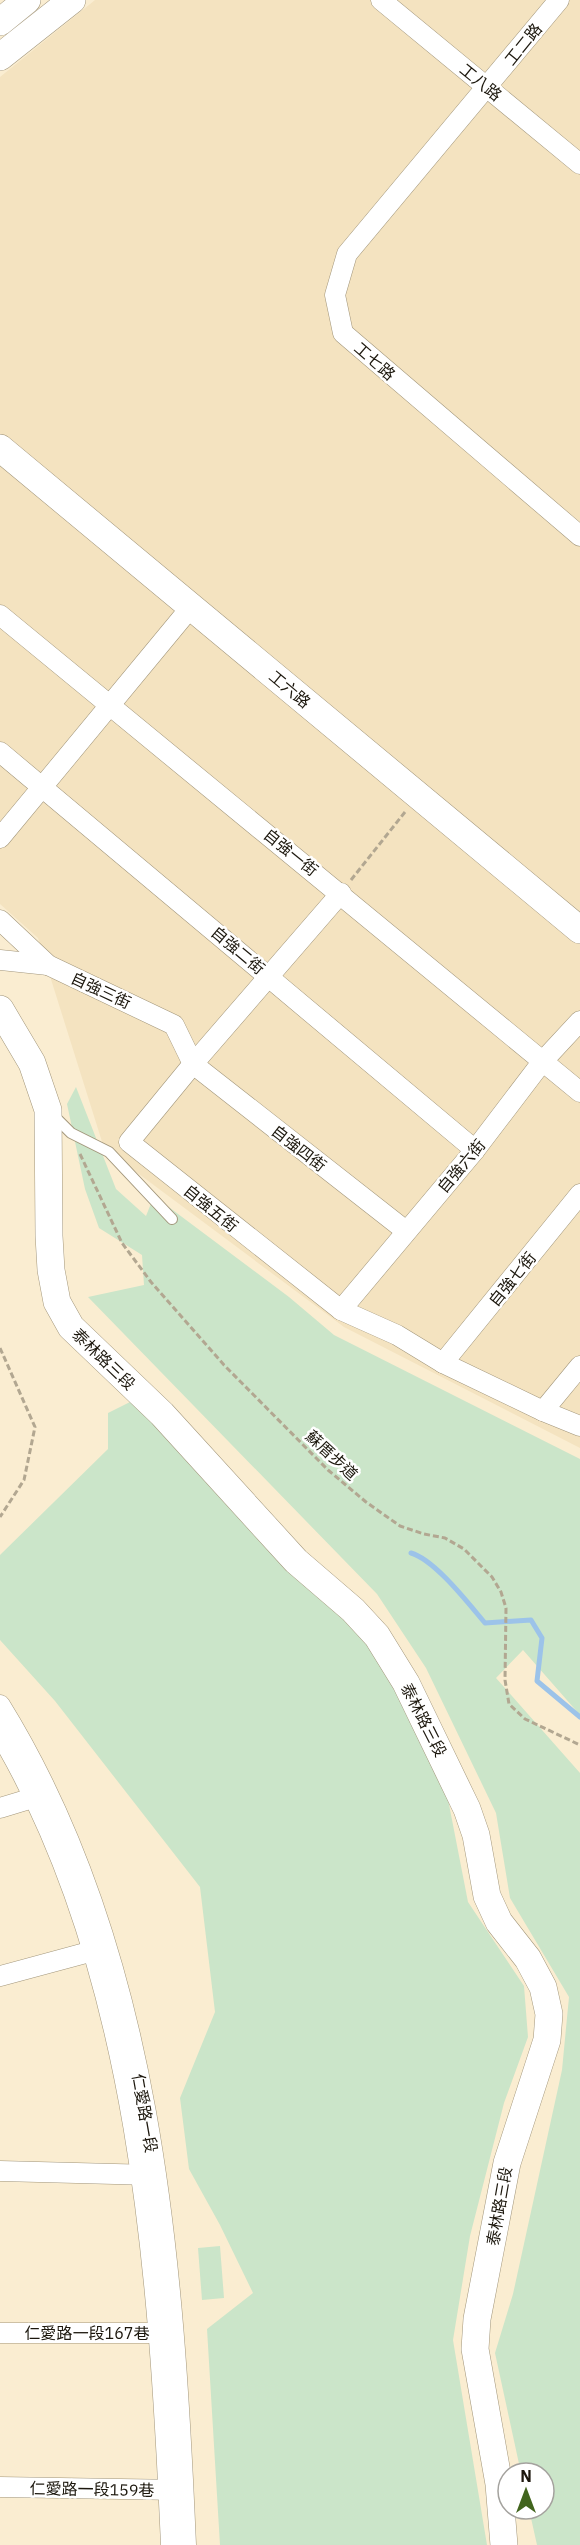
<svg xmlns="http://www.w3.org/2000/svg" width="580" height="2545" viewBox="0 0 580 2545" font-family="'IBM Plex Sans','Noto Sans TC',sans-serif">
<rect width="100%" height="100%" fill="#faedd1"/>
<polygon fill="#f4e3c0" points="95,0 580,0 580,1448 344,1327 104,1148 38,938 0,904 0,77"/>
<g fill="#cbe5c9">
<polygon points="76,1087 116,1189 146,1216 154,1196 289,1297 334,1335 580,1459 580,1715 523,1650 496,1678 580,1773 580,2545 537,2545 529,2509 544,2509 544,2473 521,2473 495,2353 513,2294 562,2070 569,1997 510,1898 496,1813 426,1668 377,1594 88,1297 144,1285 142,1255 99,1228 85,1189 67,1104"/>
<polygon points="136,1399 369,1638 446,1789 468,1902 524,1986 528,2037 504,2103 470,2236 453,2340 487,2545 220,2545 207,2329 253,2293 220,2225 189,2169 180,2098 215,2012 200,1887 55,1701 0,1640 0,1555 108,1449 108,1413"/>
<polygon points="220,2246 224,2298 202,2300 198,2248"/>
</g>
<g fill="none" stroke-linecap="round" stroke-linejoin="round">
<path stroke="#9cc3e9" stroke-width="5" d="M411 1553C435 1560 468 1603 485 1623L531 1620 542 1638 537 1681 580 1717"/>
<defs>
<polyline id="lane" points="53,1115 71,1133 109,1152 172,1219"/>
<g id="street">
<polyline points="381,0 580,164"/>
<polyline points="559,0 347,254 335,295 343,333 580,536"/>
<polyline points="0,615 580,1092"/>
<polyline points="0,752 475,1150"/>
<polyline points="0,838 191,607"/>
<polyline points="341,893 193,1064 129,1142 341,1310 397,1335 443,1363 543,1411 580,1426"/>
<polyline points="0,920 48,965 174,1025 193,1064 406,1231"/>
<polyline points="0,960 48,965"/>
<polyline points="341,1310 475,1150 542,1062 580,1021"/>
<polyline points="443,1363 580,1194"/>
<polyline points="543,1411 580,1366"/>
<path d="M0 1705C153 1952 174 2263 186 2545"/>
<path d="M0 1734C140 1970 159 2277 171 2545"/>
<polyline points="0,1808 46,1794"/>
<polyline points="0,1976 104,1948"/>
<polyline points="0,2171 153,2175"/>
<polyline points="0,2333 170,2333"/>
<polyline points="0,2487 181,2490"/>
</g>
<g id="secondary">
<polyline points="0,22 27,0"/>
<polyline points="0,57 72,0"/>
<polyline points="0,448 580,930"/>
<polyline points="0,1009 32,1063 48,1110 49,1236 51,1270 57,1302 71,1327 162,1414 296,1561 353,1610 377,1636 406,1683 467,1809 476,1835 487,1896 499,1922 528,1959 543,1987 549,2014 547,2040 507,2163 477,2319 475,2349 499,2484 504,2545"/>
</g>
</defs>
<use href="#lane" stroke="#a2967b" stroke-width="12"/>
<use href="#street" stroke="#a2967b" stroke-width="21"/>
<use href="#secondary" stroke="#a2967b" stroke-width="28"/>
<g stroke="#b2a791" stroke-width="3" stroke-dasharray="6 3" stroke-linecap="butt">
<polyline points="351,880 405,812"/>
<polyline points="80,1154 122,1243 151,1282 224,1365 328,1470 366,1502 400,1526 424,1534 445,1538 464,1549 492,1577 501,1592 506,1608 505,1680 509,1704 525,1719 580,1745"/>
<polyline points="0,1348 35,1427 24,1480 0,1517"/>
</g>
<use href="#lane" stroke="#fff" stroke-width="10"/>
<use href="#street" stroke="#fff" stroke-width="20"/>
<use href="#secondary" stroke="#fff" stroke-width="27"/>
</g>
<g text-anchor="middle" stroke-width="5" stroke-linejoin="round" paint-order="stroke">
<g font-size="16" fill="#1c170d" stroke="#fff">
<text transform="translate(523 44) rotate(-51)" y="6">工二路</text>
<text transform="translate(481 82) rotate(39)" y="6">工八路</text>
<text transform="translate(375 361) rotate(41)" y="6">工七路</text>
<text transform="translate(290 689) rotate(40)" y="6">工六路</text>
<text transform="translate(291 852) rotate(39)" y="6">自強一街</text>
<text transform="translate(238 950) rotate(40)" y="6">自強二街</text>
<text transform="translate(101 990) rotate(25)" y="6">自強三街</text>
<text transform="translate(299 1148) rotate(38)" y="6">自強四街</text>
<text transform="translate(461 1166) rotate(-50)" y="6">自強六街</text>
<text transform="translate(211 1208) rotate(39)" y="6">自強五街</text>
<text transform="translate(512 1279) rotate(-51)" y="6">自強七街</text>
<text transform="translate(104 1359) rotate(44)" y="6">泰林路三段</text>
<text transform="translate(332 1455) rotate(43)" y="6">蘇厝步道</text>
<text transform="translate(424 1720) rotate(63)" y="6">泰林路三段</text>
<text transform="translate(145 2113) rotate(80)" y="6">仁愛路一段</text>
<text transform="translate(499 2206) rotate(-80)" y="6">泰林路三段</text>
<text x="87" y="2339">仁愛路一段167巷</text>
<text transform="translate(92 2489) rotate(1)" y="6">仁愛路一段159巷</text>
</g>
</g>
<g transform="translate(526 2491)"><circle r="28" fill="#ffffff" stroke="#a4a29e" stroke-width="1.5"/>
<path d="M0-4.5L10 22L0 15L-10 22Z" fill="#42651e"/>
<text y="-9" font-size="16" font-weight="bold" text-anchor="middle" fill="#1c170d">N</text>
</g>
</svg>
